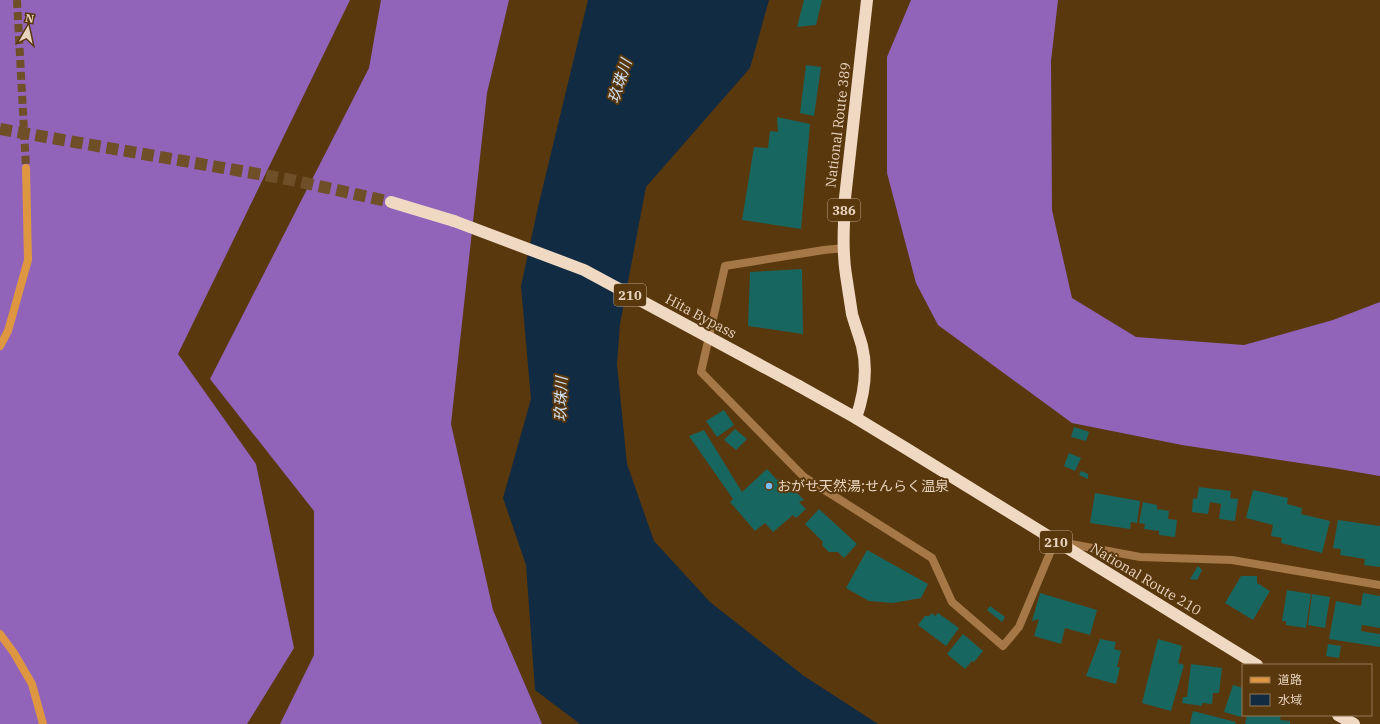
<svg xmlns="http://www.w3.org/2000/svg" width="1380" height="724" viewBox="0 0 1380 724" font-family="'IBM Plex Serif','Noto Sans JP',serif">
<rect width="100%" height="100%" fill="#5a380e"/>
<g fill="#9164ba">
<polygon points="0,0 350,0 178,354 256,464 294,648 247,724 0,724"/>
<polygon points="381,0 509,0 487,93 451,424 493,610 542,724 280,724 314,655 314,511 210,379 369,68"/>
<polygon points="911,0 1058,0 1051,61 1052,210 1072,298 1136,337 1244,345 1333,320 1380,302 1380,476 1333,468 1182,445 1072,423 938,325 916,283 887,173 887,57"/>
</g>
<polygon fill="#102b42" points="588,0 769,0 750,68 646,187 620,324 617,364 627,464 654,541 710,602 804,676 878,724 580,724 535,690 526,565 503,498 531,399 521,286 538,207"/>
<g fill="#186660">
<polygon points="804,0 822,0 816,25 797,27"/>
<polygon points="806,65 821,67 814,116 800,113"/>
<polygon points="777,117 810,124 801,229 742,220 754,147 768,148 770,131 778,132"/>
<polygon points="802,269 803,334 748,326 750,272"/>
<polygon points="724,410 734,425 717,437 706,421"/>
<polygon points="1074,427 1089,432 1086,441 1071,437"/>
<polygon points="735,429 747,439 736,450 724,440"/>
<polygon points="704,430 742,492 767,469 777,480 783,479 804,500 799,502 806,509 796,518 793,515 773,532 765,523 755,531 730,502 733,499 689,436"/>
<polygon points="1069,453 1081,458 1075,471 1064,466"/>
<polygon points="1081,471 1088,474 1088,479 1079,475"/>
<polygon points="1199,487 1231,491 1230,498 1238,499 1235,521 1219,519 1221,504 1210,502 1208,514 1192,512 1193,498 1197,499"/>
<polygon points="1253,490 1288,498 1287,504 1302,508 1301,514 1330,521 1322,553 1281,543 1282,538 1271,536 1273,525 1246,518"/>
<polygon points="1095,493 1140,501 1137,523 1131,522 1130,529 1090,523"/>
<polygon points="1143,502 1157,505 1157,509 1169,511 1168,519 1177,520 1175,537 1159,535 1159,531 1144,529 1145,524 1139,523"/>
<polygon points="819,509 857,544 844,558 838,552 829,552 822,545 823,542 805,524"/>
<polygon points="1338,520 1380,526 1380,567 1364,565 1365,559 1340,555 1341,549 1333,548"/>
<polygon points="867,550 928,584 921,598 893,603 869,601 846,588"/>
<polygon points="1198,566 1202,570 1197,580 1190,579"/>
<polygon points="1241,576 1257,576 1257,583 1270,591 1253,620 1225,603"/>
<polygon points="1287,590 1311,594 1306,628 1286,625 1286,621 1282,621"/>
<polygon points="1040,593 1097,610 1090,635 1065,628 1061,644 1034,636 1039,619 1032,621"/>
<polygon points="1363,593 1380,596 1380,628 1362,625 1361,631 1380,634 1380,647 1329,639 1336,601 1361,606"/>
<polygon points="1312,594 1330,597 1325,628 1308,625"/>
<polygon points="990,606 1005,617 1002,622 987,610"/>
<polygon points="932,613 935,616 938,613 959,628 946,646 918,625 925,616 929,616"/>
<polygon points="963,634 983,651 974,662 972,661 965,669 947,654"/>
<polygon points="1100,639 1116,642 1114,649 1121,651 1117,667 1120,667 1116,684 1086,676"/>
<polygon points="1158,639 1182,646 1178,663 1184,665 1171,711 1142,703"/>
<polygon points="1328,644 1341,646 1339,658 1326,656"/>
<polygon points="1191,664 1222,668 1219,693 1213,693 1212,704 1202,703 1202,706 1182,703 1183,697 1187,697"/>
<polygon points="1233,685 1243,688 1243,709 1241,717 1224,712"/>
<polygon points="1193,711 1236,722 1235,724 1190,724"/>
<polygon points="1247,715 1281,715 1280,720 1290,721 1290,724 1245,724"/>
</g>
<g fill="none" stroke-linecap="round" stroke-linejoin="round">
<polyline stroke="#6f4f28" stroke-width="8" stroke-dasharray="8 4" stroke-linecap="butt" points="17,0 26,168"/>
<polyline stroke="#6f4f28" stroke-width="12" stroke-dasharray="12 6" stroke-linecap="butt" points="0,129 287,179 391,202"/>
<polyline stroke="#a67847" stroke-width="8" points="844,248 824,250 725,266 701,372 804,477 932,558 952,602 1003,646 1019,627 1055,541 1140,557 1232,560 1380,585"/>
<g stroke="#df9641" stroke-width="8">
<polyline points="0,346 8,331 28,260 26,168"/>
<polyline points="0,634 14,653 32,684 43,724"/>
</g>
<g stroke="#f0d9c3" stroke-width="12">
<polyline points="391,202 454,221"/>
<polyline points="799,386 856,418 907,449 1257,665"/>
<path d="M856 418C864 395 868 370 862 346 859 335 855 325 852 314 850 301 848 288 846 275 842 250 844 223 845 198L867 0"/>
<polyline points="1338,715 1354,724"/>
</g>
<polyline stroke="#f0d9c3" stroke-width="12" points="454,221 584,270 799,386"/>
</g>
<circle fill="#7cbef9" stroke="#5a380e" stroke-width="1.5" cx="769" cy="486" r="4"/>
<g text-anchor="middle" stroke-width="4" stroke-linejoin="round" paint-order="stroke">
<g fill="#5a380e" stroke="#bda489" stroke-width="1">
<rect x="828" y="199" width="32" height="22" rx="3"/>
<rect x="614" y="284" width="32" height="22" rx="3"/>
<rect x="1040" y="531" width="32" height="22" rx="3"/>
</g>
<g font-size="13" font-weight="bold" fill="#e8d3be">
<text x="844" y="215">386</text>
<text x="630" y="300">210</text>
<text x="1056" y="547">210</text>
</g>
<g font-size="14" fill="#e8d3be" stroke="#5a380e">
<text transform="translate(838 125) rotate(-83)" y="5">National Route 389</text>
<text transform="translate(701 316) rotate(28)" y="5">Hita Bypass</text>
<text transform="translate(1146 579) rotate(31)" y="5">National Route 210</text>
</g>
<g font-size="14" fill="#e8d3be" stroke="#5a380e" text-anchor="start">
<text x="777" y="491">おがせ天然湯;せんらく温泉</text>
</g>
<g font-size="15" font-style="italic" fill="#d0e3f6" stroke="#5a380e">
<text transform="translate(620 81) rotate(-72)" y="5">玖珠川</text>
<text transform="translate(561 399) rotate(-88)" y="5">玖珠川</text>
</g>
</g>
<rect x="1242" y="664" width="130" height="52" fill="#5a380e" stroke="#937654"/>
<rect x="1250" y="677" width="20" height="6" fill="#df9641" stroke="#937654"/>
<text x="1278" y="684" font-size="12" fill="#e8d3be">道路</text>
<rect x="1250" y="694" width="20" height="12" fill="#102b42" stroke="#937654"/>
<text x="1278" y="704" font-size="12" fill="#e8d3be">水域</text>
<g transform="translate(28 28) rotate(9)" stroke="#5a380e" stroke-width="3" paint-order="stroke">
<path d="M0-3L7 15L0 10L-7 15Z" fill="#e8d3be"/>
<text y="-6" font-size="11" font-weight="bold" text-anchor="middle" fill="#e8d3be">N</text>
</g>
</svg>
